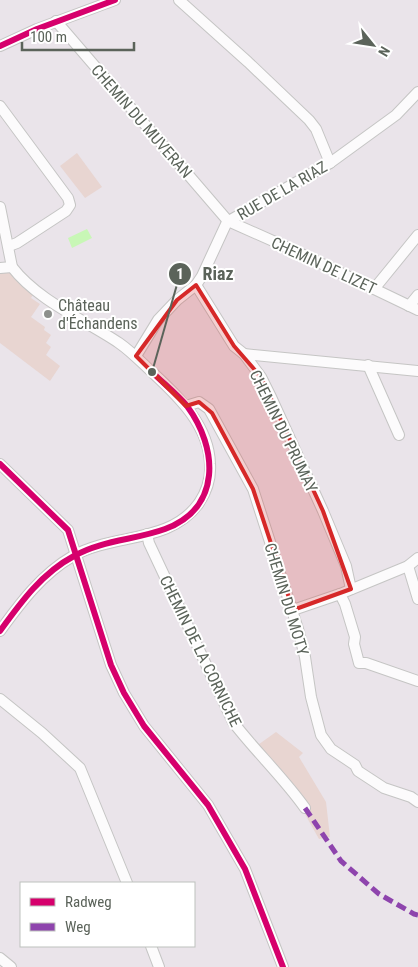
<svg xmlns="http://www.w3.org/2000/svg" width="418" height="967" viewBox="0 0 418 967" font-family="'Roboto Condensed',sans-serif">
<rect width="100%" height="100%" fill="#eae4ea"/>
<g fill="#e8d5d1">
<polygon points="77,153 102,187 85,198 60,166"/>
<polygon points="11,272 34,293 31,298 40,304 31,317 45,327 44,330 51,335 46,343 51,347 46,355 60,366 50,381 0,343 0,273"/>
<polygon points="276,732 303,753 299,757 326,802 330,837 319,839 297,800 255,747"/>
</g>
<polygon fill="#c8f7b6" points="87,229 92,238 72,248 68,238"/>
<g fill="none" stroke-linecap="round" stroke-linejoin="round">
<defs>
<g id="minor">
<polyline points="179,0 248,62 309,120 316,129 330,163"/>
<polyline points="56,21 228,221 291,249 418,310"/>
<polyline points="0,46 37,29 115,0"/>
<polyline points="0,106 68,198 70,205 66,211 17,243 9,246"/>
<path d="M0 207 12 267C38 301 85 320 119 343 132 352 142 363 153 373 179 397 209 426 210 464 211 478 207 491 199 503 170 544 113 533 73 556 42 574 21 602 0 631"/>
<polyline points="0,268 12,267"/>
<polyline points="196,285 234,346 244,354 261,377 271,397 323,511 346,566 351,589"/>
<polyline points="374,289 418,235"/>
<polyline points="409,306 418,295"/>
<polyline points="244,354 418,371"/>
<polyline points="136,356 158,320 177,300 196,285 202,276 227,222 330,163 396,115 418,92"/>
<polyline points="368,365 399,435"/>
<polyline points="186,406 199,402 209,409 253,489 299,632 305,657 311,697 321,735 331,749 355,765 358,771 384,788 411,797 418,802"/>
<polyline points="0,464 68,530 111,665 124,693 144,726 208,805 245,869 283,967"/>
<path d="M147 534 149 543 233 722C256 752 283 777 305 808"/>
<polyline points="408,566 418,599"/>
<polyline points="340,594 345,604 355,637 354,644 359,663 366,663 418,681"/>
<polyline points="293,610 340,594 408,566 418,558"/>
<polyline points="0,699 42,733 80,768 127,883"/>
<polyline points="151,946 159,967"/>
<polyline points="0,958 11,967"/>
</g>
</defs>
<use href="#minor" stroke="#c5c5c4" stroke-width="12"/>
<use href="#minor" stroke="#fcfbfc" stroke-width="10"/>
<polyline stroke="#8e44ad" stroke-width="5" stroke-dasharray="10 5" stroke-linecap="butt" points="305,808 341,861 379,894 414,914 418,915"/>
<defs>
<g id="cycleway">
<polyline points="0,46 37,29 115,0"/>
<polyline points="0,464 68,530 111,665 124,693 144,726 208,805 245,869 283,967"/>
<path d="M0 631C21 602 42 573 74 556 102 540 135 540 165 529 222 508 218 448 187 406 177 394 163 383 152 372"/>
</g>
</defs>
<use href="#cycleway" stroke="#fff" stroke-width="9"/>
<use href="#cycleway" stroke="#d6006c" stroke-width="6"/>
</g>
<path fill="#d62828" fill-opacity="0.2" stroke="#d62828" stroke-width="4" stroke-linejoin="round" d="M196 285 234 346 261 377 323 511 351 589 293 610 253 489 212 413 199 402 186 406 136 356 177 300Z"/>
<circle fill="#8d908c" stroke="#fff" stroke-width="2" cx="48" cy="314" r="5"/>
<g text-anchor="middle" stroke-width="4" stroke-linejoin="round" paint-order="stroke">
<g font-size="16" fill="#5b635a" stroke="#fff">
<text transform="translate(142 121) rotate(49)" y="6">CHEMIN DU MUVERAN</text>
<text transform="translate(282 190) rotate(-30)" y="6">RUE DE LA RIAZ</text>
<text transform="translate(324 265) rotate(25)" y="6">CHEMIN DE LIZET</text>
<text transform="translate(284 431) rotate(64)" y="6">CHEMIN DU PRUMAY</text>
<text transform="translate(287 599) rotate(73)" y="6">CHEMIN DU MOTY</text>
<text transform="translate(201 651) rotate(64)" y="6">CHEMIN DE LA CORNICHE</text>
</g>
<g font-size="16" fill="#5b635a" stroke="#fff" text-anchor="start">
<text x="58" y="311">Château<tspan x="58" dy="18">d'Échandens</tspan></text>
</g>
</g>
<path fill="none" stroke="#5b635a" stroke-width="2" d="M152 372L180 274"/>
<g fill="#5b635a" stroke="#fff" stroke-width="2">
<circle cx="152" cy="372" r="5"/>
<circle cx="180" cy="274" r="12"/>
</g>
<g font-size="15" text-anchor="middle" font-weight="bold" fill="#fff">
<text x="180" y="279">1</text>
</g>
<g font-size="18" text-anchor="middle" font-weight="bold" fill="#5b635a" stroke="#fff" stroke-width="4" stroke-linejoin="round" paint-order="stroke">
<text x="218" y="280">Riaz</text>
</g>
<rect x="20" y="882" width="175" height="65" fill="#ffffff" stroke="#bdc1bd"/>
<rect x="30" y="898" width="25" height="8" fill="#d6006c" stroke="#bdc1bd"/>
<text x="65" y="907" font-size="15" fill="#5b635a">Radweg</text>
<rect x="30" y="923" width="25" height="8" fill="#8e44ad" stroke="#bdc1bd"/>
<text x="65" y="932" font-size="15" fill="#5b635a">Weg</text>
<g transform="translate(373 45) rotate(120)" stroke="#ffffff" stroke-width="4" paint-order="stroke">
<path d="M0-4L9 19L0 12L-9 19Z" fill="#5b635a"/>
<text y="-8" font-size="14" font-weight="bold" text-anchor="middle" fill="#5b635a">N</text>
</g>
<path d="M22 42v8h112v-8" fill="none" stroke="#5b635a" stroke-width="2.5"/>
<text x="30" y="42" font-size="15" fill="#5b635a" stroke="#ffffff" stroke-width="4" paint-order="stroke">100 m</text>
</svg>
